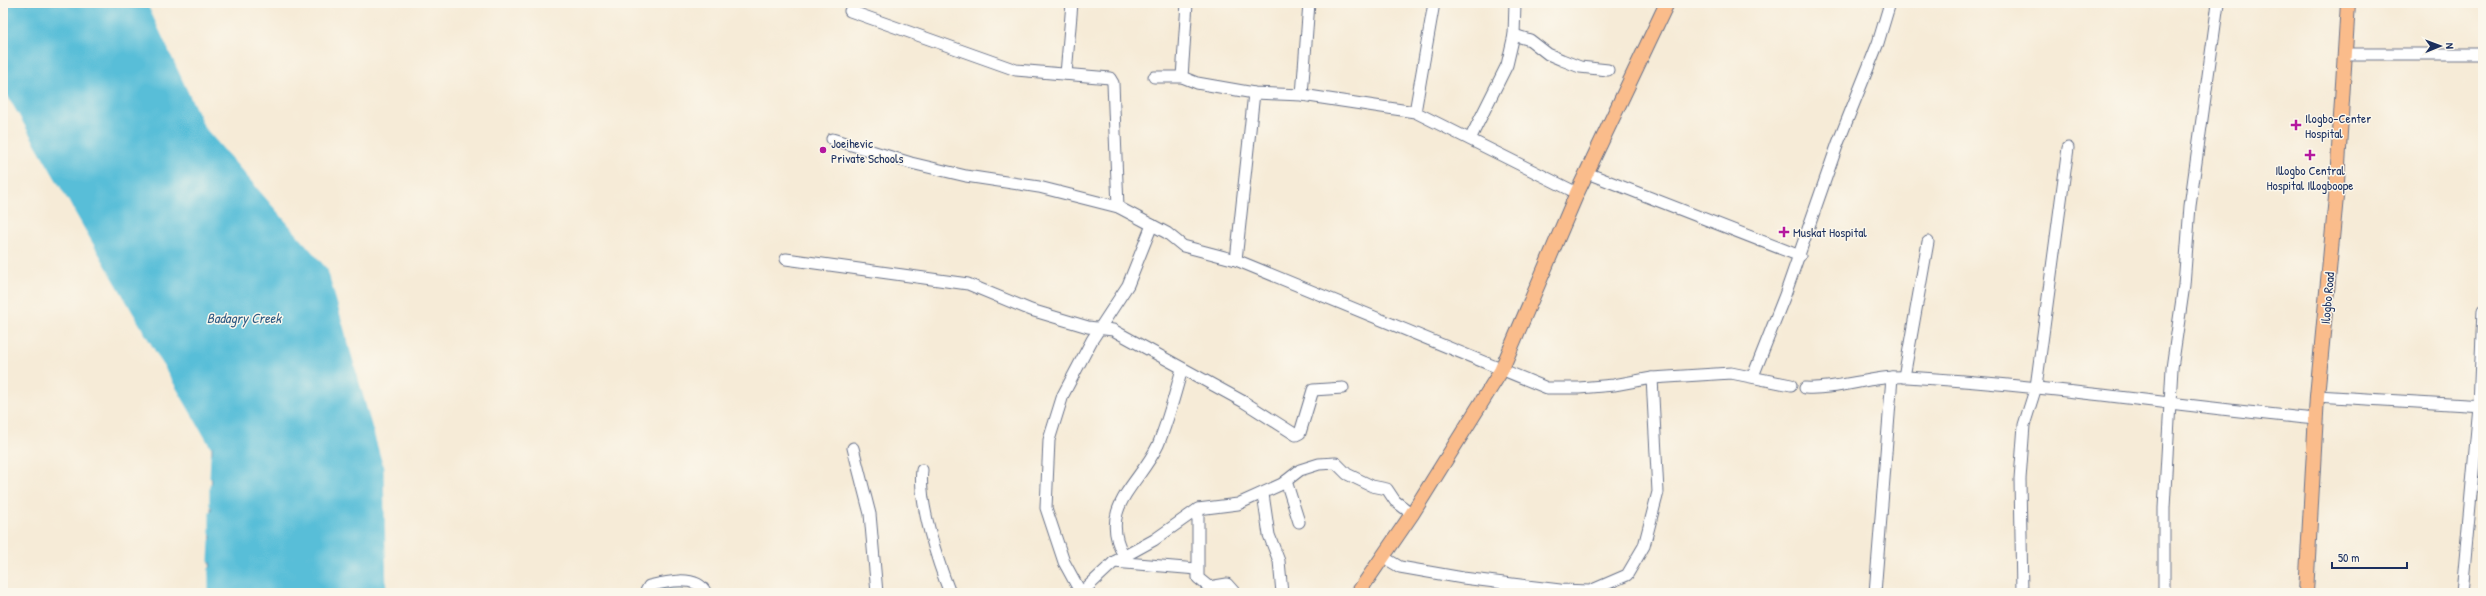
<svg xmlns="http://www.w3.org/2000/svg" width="2486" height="596" viewBox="0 0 2486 596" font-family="'Patrick Hand',sans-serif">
<rect width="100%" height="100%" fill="#fbf7ec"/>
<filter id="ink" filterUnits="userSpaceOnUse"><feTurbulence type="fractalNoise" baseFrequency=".025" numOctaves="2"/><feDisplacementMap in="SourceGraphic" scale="8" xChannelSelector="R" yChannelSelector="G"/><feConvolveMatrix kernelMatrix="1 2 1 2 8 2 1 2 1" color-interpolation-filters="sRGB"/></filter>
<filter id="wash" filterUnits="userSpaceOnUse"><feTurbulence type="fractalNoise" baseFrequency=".012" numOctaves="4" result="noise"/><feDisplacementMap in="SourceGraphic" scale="16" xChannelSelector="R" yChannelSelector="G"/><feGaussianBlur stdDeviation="0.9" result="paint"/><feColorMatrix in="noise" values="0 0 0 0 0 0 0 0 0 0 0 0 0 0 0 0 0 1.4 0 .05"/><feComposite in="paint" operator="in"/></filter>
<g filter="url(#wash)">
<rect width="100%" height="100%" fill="#f6ebd7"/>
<polygon fill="#59bed8" stroke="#3a769b" points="3,3 145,3 203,129 326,270 382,468 385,593 210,593 212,446 3,85"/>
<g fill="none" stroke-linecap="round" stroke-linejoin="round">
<g stroke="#59bed8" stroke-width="3">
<polyline points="145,3 203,128 326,270 382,468 385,593"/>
<polyline points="3,85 211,445"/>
<polyline points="211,477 212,455"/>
<polyline points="211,505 211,485"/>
<polyline points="211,533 211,513"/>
<polyline points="210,561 211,541"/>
<polyline points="656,589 688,593"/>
<polyline points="210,593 210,569"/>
</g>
</g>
</g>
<g filter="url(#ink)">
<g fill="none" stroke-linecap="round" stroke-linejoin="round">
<defs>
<g id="minor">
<polyline points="850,11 1016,70 1110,78 1113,83 1118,207"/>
<polyline points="1514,35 1530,40 1548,54 1562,60 1580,67 1608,70"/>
<polyline points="2346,54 2483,54"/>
<polyline points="1066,74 1072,3"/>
<polyline points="1154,77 1182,77 1197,83 1254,93 1302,95 1415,112 1577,193"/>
<polyline points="1182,77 1187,3"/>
<polyline points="1302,95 1309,3"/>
<polyline points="1415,112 1434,3"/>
<polyline points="832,139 911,163 966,176 1039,187 1118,207 1167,233 1183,246 1236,260 1547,388 1579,388 1614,385 1652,378 1731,373 1791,385"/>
<polyline points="1470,139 1507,65 1514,35 1515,3"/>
<polyline points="1587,173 1800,256"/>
<polyline points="786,259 968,284 1031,310 1088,327 1113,330 1244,402 1296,435 1300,433 1313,390 1343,388"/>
<polyline points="1236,260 1254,93"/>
<polyline points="1753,376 1785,295 1838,143 1878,43 1890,3"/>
<polyline points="1904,377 1928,242"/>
<path d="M1805 388C1839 390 1873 375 1907 377 2044 385 2179 406 2316 419"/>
<polyline points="2317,396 2483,406"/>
<polyline points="853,448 870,514 877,593"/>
<path d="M922 470C918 502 938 563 950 593"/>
<polyline points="1286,481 1299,522"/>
<polyline points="1263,494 1269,535 1279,561 1282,593"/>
<polyline points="1198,509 1198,578 1209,587 1227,584 1235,593"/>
<path d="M1124 556C1097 508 1139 485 1158 445 1168 421 1175 394 1182 369"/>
<polyline points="1383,557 1400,567 1463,578 1560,590 1590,591 1627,575 1644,546 1658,492 1652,378"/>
<polyline points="1114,562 1197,569"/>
<path d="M645 593 649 586C665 582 697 574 706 593"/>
<polyline points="1081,593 1064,562 1046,508 1049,440 1063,395 1092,340 1128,285 1152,225"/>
<polyline points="1081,593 1114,562 1154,540 1198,509 1238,504 1282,484 1300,470 1319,464 1336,463 1347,474 1372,486 1387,489 1395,501 1412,514"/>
<polyline points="1875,593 1892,377"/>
<polyline points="2022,593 2020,479 2024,425 2036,387 2068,148"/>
<polyline points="2164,593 2164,508 2172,368 2184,285 2190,206 2218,3"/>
<polyline points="2462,593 2479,406 2483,310"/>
</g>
<g id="major">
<polyline points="1358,593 1412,514 1501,371 1577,193 1667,3"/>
<polyline points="2306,593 2317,396 2336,197 2348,3"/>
</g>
</defs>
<use href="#minor" stroke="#687188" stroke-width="13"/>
<use href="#major" stroke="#687188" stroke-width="16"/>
<use href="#minor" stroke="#fff" stroke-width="11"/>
<use href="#major" stroke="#fabc8b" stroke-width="14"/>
</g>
</g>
<g fill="#b5179e" stroke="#fbf7ec" stroke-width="1.5">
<path d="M2294 119h4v4h4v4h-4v4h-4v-4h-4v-4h4z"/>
<circle cx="823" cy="150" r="4"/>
<path d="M2308 149h4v4h4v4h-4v4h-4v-4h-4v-4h4z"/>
<path d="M1782 226h4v4h4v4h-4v4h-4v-4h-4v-4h4z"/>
</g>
<g text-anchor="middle" stroke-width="3" stroke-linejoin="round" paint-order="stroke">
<g font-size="13" fill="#1b2f5e" stroke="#fbf7ec" text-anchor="start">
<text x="2305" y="123">Ilogbo-Center<tspan x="2305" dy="15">Hospital</tspan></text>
<text x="831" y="148">Joeihevic<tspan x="831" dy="15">Private Schools</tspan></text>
<text x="2310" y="175" text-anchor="middle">Illogbo Central<tspan x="2310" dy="15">Hospital Illogboope</tspan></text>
<text x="1793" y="237">Muskat Hospital</text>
</g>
<g font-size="13" fill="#1b2f5e" stroke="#fbf7ec">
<text transform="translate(2327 298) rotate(-85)" y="5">Ilogbo Road</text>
</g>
<g font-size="14" font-style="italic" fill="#2e5a83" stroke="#fbf7ec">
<text x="244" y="323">Badagry Creek</text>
</g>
</g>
<rect width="2486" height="596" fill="none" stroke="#fbf7ec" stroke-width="16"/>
<g transform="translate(2440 46) rotate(89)" stroke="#fbf7ec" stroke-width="3" paint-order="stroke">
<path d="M0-3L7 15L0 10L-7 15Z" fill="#1b2f5e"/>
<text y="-6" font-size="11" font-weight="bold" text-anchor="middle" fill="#1b2f5e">N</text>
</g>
<path d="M2332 562v6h75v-6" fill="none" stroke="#1b2f5e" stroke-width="2"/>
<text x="2338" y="562" font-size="12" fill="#1b2f5e" stroke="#fbf7ec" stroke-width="3" paint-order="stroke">50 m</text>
</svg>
